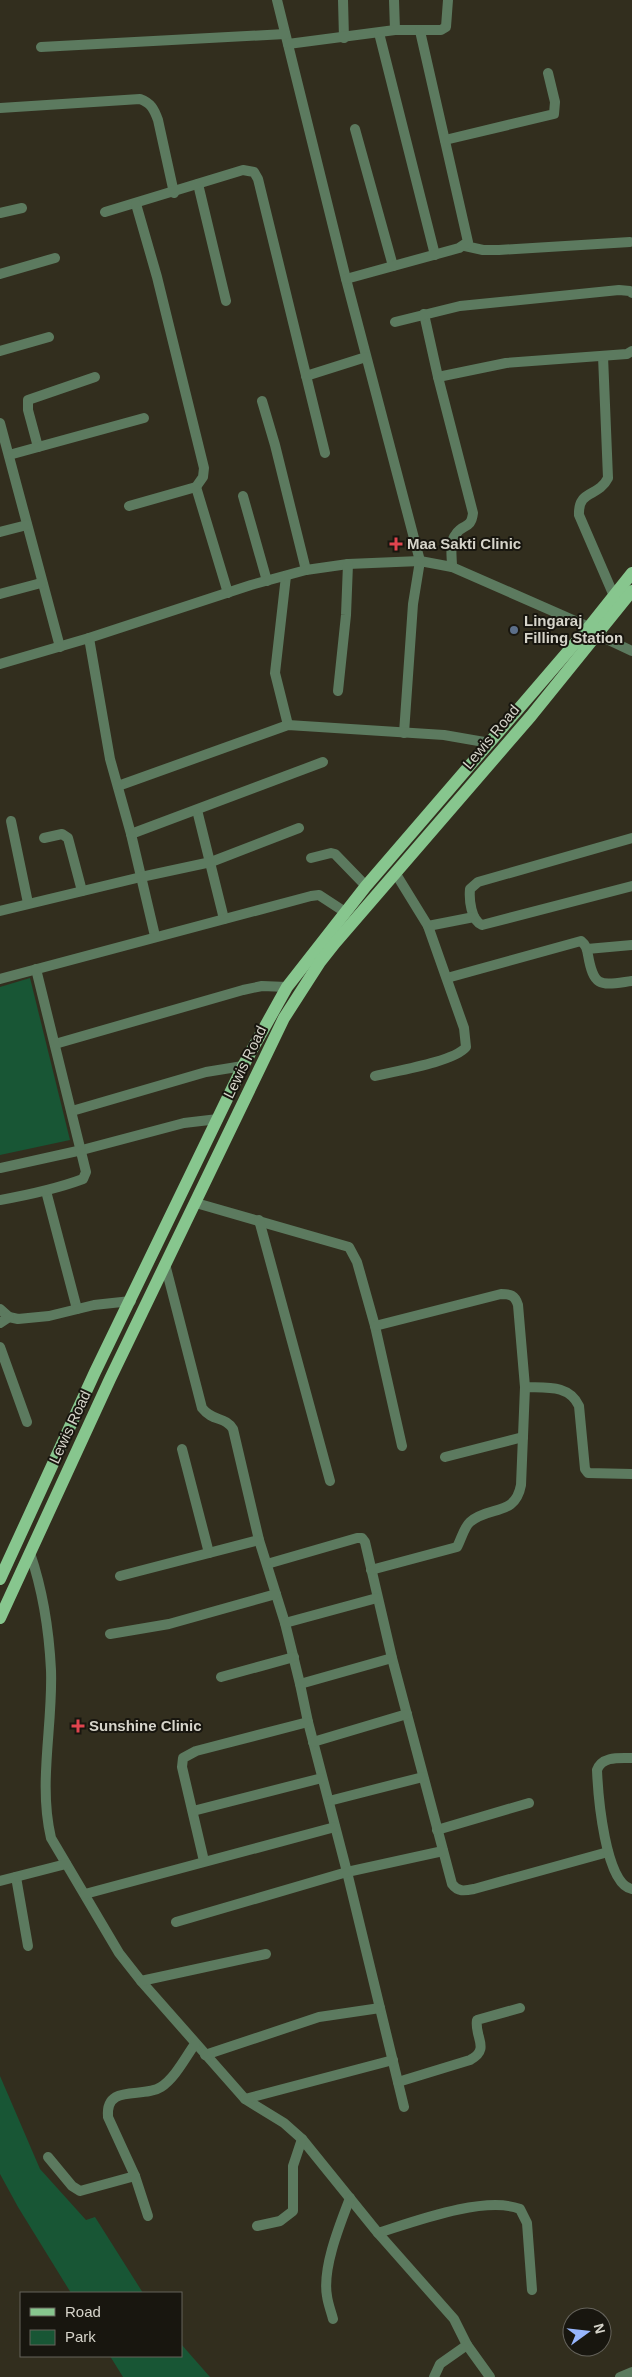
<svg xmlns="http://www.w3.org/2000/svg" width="632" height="2377" viewBox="0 0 632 2377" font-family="Arial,sans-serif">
<rect width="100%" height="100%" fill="#322e1e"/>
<g fill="#185635">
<polygon points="30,978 70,1140 0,1155 0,987"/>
<polygon points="0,2076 40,2169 86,2220 95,2217 143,2293 71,2293 18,2207 0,2174"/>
<polygon points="181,2344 210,2377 123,2377 110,2356 181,2356"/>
</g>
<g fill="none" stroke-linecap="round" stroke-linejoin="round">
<g stroke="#5c7a5f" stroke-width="10">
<polyline points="277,0 346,279 420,561 413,604 404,733"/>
<polyline points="343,0 344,38"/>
<polyline points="394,0 395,30"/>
<polyline points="379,33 435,255"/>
<polyline points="288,44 395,30 441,30 446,27 448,0"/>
<polyline points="41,47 285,34"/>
<path d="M0 108 140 99C151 103 154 109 158 120L174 193"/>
<polyline points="355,129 393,266"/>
<polyline points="445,140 554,114 555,102 548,73"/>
<polyline points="198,184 226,301"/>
<polyline points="105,212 243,170 254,172 258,179 325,453"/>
<polyline points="0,213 22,208"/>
<polyline points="465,246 483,250 499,250 630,242"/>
<polyline points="0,274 55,258"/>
<polyline points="346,279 459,248 468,242 420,31"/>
<path d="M424 314 438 377 473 513C471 530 463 523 456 534 449 542 452 556 452 567"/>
<polyline points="395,322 460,306 619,290 630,291 632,293"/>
<polyline points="0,351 49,337"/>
<path d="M603 356 608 478C598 498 578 489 579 515L614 596"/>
<polyline points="306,376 366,357"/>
<polyline points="438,377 506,363 627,354 632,351"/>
<polyline points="262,401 275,445 306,570"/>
<polyline points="0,423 60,647"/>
<polyline points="38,447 28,410 28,400 95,377"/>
<polyline points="9,455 144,418"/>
<polyline points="196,487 228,593"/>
<polyline points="243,496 267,581"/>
<polyline points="129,506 196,487 203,477 204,468 157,277 136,204"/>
<polyline points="0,532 27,525"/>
<polyline points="286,576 275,673 288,725"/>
<polyline points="0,594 41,583"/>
<polyline points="598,635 632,651"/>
<polyline points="89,638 110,759 131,834 155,936"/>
<polyline points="0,664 89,638 251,585 306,570 348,564 420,561 452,567 589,627"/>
<polyline points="338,691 346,615 348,564"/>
<polyline points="118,786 288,725 444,735 490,743"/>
<polyline points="197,810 224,919"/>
<polyline points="11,821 28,903"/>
<polyline points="131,834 323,762"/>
<polyline points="44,838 62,834 68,838 82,891"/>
<path d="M632 838 478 882 470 889C469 900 471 920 482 925L632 886"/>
<polyline points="311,858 331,853 335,854 366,886"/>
<polyline points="0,911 141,877 211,862 299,828"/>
<polyline points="428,926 474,917"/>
<polyline points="587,949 632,945"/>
<path d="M447 978 581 941C586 945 587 949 588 955 594 989 601 985 632 981"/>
<polyline points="0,979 311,896 319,895 345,912"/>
<polyline points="55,1044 243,990 262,986 287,987"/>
<path d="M375 1076C395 1071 454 1062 466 1047L464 1028 428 926 396 874"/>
<polyline points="72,1111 206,1072 243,1066"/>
<polyline points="0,1168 82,1150 184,1123 218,1119"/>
<polyline points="46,1191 77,1309"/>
<path d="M0 1200C28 1195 56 1189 83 1179L86 1172 36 969"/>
<polyline points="196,1203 349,1247 357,1262 375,1326 402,1446"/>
<polyline points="259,1220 330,1481"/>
<path d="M165 1264 202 1408C213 1422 225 1416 233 1429L259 1540 285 1623 300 1684 308 1722 347 1872 404 2107"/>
<polyline points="0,1309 9,1317 18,1319 49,1316 94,1305 131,1301"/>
<polyline points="0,1323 9,1317"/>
<polyline points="0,1347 27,1422"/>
<path d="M525 1387C545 1388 569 1384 579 1406L585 1469 588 1473 632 1474"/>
<polyline points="182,1449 209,1553"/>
<polyline points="445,1457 523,1437"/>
<path d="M30 1553C43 1591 49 1630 51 1670 53 1726 38 1783 51 1838L119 1953 141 1981 245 2099 284 2123 302 2139 378 2233 454 2319 467 2345 490 2377"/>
<path d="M267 1564 357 1538H362L365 1542 392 1658 452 1884C458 1892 464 1891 474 1889L608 1852"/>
<path d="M371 1570 457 1547C461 1540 464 1527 470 1522 490 1505 515 1517 521 1485L525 1387 518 1305C515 1295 510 1294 501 1294L375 1326"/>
<polyline points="120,1576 259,1540"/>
<polyline points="285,1623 377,1598"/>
<polyline points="110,1634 169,1624 276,1594"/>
<polyline points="221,1677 294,1657"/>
<polyline points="300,1684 392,1658"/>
<polyline points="313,1742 407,1714"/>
<path d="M632 1758C619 1758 602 1756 597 1770 598 1794 605 1885 632 1889"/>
<polyline points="329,1801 423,1777"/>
<polyline points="193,1811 322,1778"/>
<polyline points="437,1830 529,1803"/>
<polyline points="204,1861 182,1767 183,1758 196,1751 308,1722"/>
<polyline points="16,1877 28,1946"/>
<polyline points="0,1881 66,1864"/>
<polyline points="85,1894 335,1827"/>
<polyline points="176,1922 347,1872 443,1851"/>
<polyline points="141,1981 266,1954"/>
<polyline points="205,2055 319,2017 380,2008"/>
<path d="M398 2082 470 2060C491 2049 474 2037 477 2020L520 2008"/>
<polyline points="245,2099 393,2060"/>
<polyline points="48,2157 72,2186 80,2191 135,2176"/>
<path d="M148 2216 135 2176 108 2117C105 2083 143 2099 161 2087 175 2078 185 2058 195 2044"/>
<polyline points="257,2226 280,2221 293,2211 293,2166 302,2139"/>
<path d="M378 2233C413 2222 485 2195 520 2209L527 2223 532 2290"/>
<path d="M333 2319C331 2311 328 2304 327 2296 322 2268 340 2224 350 2198"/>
<polyline points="434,2377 440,2364 467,2345"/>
<polyline points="620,2377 632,2372"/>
</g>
<g stroke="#87c68e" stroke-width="12">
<polyline points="0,1579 95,1372 243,1066 287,987 366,886 589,627 632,573"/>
<polyline points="0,1618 110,1379 284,1018 320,962 335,943 531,716 632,591"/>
</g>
</g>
<g fill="#e0444e" stroke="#18160f" stroke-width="2">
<path d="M393.5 536.5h5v5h5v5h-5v5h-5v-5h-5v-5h5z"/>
<path d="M75.5 1718.5h5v5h5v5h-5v5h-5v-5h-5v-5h5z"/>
</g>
<circle fill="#5c6f8a" stroke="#18160f" stroke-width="2" cx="514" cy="630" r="5"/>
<g text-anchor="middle" stroke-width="4" stroke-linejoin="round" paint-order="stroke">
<g font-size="15" font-weight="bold" fill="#d6d4ca" stroke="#18160f" text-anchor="start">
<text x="407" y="549">Maa Sakti Clinic</text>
<text x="524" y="626">Lingaraj<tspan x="524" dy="17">Filling Station</tspan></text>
<text x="89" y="1731">Sunshine Clinic</text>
</g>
<g font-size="15" fill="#d6d4ca" stroke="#18160f">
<text transform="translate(491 737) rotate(-50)" y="5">Lewis Road</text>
<text transform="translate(245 1062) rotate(-64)" y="5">Lewis Road</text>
<text transform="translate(70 1427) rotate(-65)" y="5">Lewis Road</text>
</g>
</g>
<rect x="20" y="2292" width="162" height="65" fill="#18160f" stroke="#64625a"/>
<rect x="30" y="2308" width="25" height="8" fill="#87c68e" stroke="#64625a"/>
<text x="65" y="2317" font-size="15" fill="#d6d4ca">Road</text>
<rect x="30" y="2330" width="25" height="15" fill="#185635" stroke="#64625a"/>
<text x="65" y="2342" font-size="15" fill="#d6d4ca">Park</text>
<g transform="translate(587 2332) rotate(75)"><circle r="24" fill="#18160f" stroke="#64625a"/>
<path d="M0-4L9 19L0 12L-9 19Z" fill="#97b6fd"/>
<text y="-8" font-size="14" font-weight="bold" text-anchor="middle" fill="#d6d4ca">N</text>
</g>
</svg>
